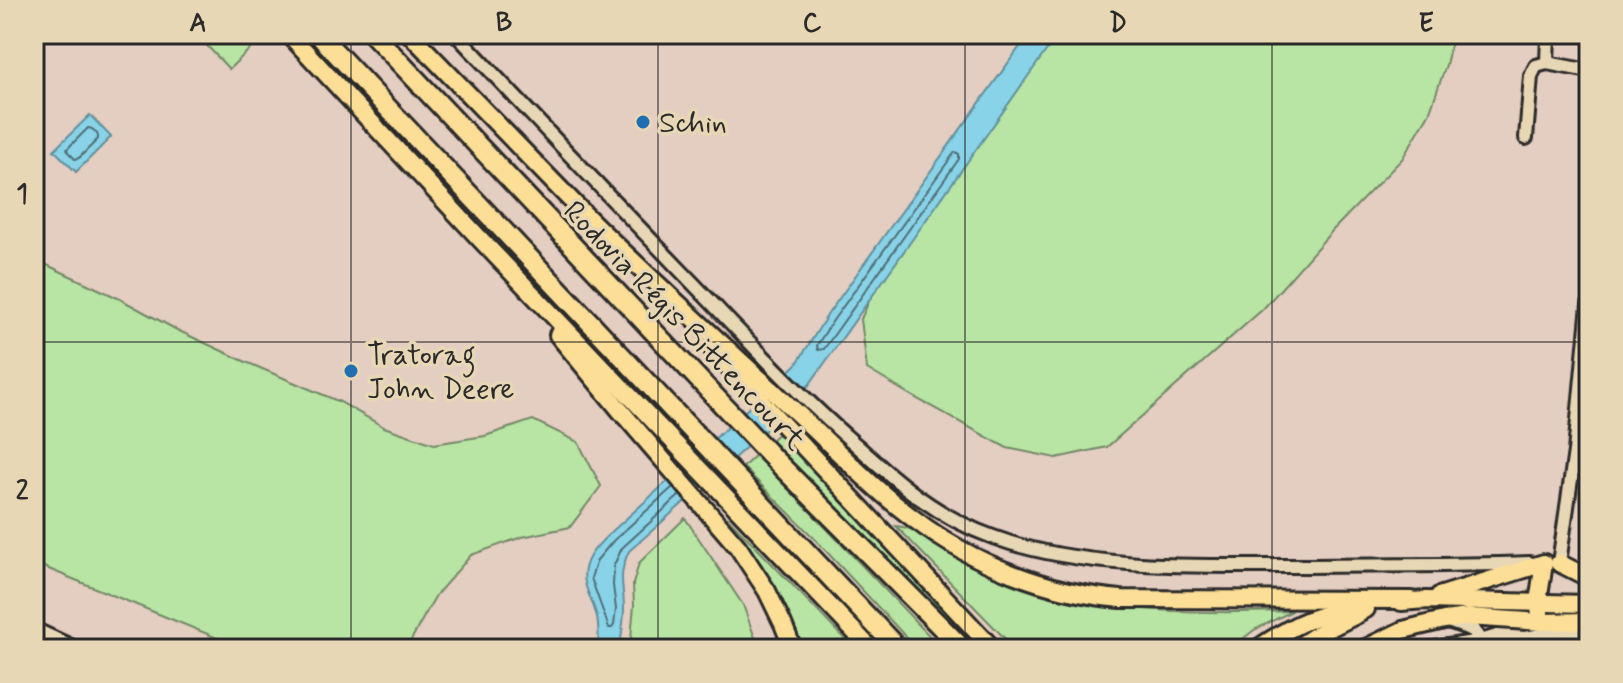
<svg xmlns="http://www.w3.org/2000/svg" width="1623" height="683" viewBox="0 0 1623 683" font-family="Mynerve,sans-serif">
<rect width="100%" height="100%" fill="#e4cdc1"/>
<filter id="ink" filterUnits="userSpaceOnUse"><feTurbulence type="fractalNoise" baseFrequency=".0125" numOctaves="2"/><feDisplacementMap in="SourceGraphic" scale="16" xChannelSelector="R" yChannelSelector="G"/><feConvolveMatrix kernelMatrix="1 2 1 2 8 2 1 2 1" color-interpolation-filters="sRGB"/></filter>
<g filter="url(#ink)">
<g fill="#b8e5a3" stroke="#728867" stroke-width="2">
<polygon points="196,34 238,34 251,48 229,69"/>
<polygon points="1056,34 1453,34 1446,65 1429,114 1402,159 1331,232 1263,309 1107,447 1056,458 1007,448 912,396 867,369 861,319 881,274 910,235 943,196 968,151"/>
<polygon points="34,259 120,299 177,330 246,362 340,402 384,427 434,444 485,436 533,420 578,442 601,486 570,527 522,537 471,555 436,595 406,649 244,649 34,563"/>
<polygon points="780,432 986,649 969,649 771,440"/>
<polygon points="756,455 942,649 917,649 812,536 743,467"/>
<polygon points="729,478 891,649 878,649 722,485"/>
<path d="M727 517 854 649H801C786 600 755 559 727 517Z"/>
<polygon points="685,518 743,605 759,649 630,649 634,605 633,584 639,563"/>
<path d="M896 526C917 528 933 541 951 551 972 564 994 576 1017 584 1106 614 1199 614 1292 611L1254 630 1230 649H1015Z"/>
</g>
<g fill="#88d3e8" stroke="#63909c" stroke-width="2">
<path d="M1029 34H1058L809 385 768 428 629 551C617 577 624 584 624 609 624 622 621 636 620 649H598C599 637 599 628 597 617 591 593 576 581 590 556 594 549 601 542 607 536L796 365 828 314Z"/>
<polygon points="90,115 111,137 76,172 54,150"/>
</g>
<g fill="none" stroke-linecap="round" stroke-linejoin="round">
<g stroke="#506e77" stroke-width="2">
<path d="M88 128C93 128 99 134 98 139L79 158 75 159 68 152 67 149Z"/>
<polygon points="955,152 959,154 959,159 824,349 818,350 817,345 834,319"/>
<polyline points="673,487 613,541 597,560 591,578 609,628 612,628 614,625 616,609 613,585 614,565 622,548 680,495"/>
</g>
<defs>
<g id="minor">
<path d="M456 34C539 123 624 212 709 300 756 349 803 399 855 444 898 483 937 517 993 537 1081 570 1198 566 1292 566 1371 565 1451 566 1530 563"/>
<polyline points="1548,34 1547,63 1589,71"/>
<polyline points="1526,138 1531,76 1536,66 1547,63"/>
<polyline points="1559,563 1575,451 1589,304"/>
<polyline points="1451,622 1473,630 1481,641"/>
<polyline points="1573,622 1574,649"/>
<polyline points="34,629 77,649"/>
<polyline points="1428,649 1481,641 1497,636 1526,638 1573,629"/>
</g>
<g id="major">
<polyline points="289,34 482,241 871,649"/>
<polyline points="410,34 595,225"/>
<path d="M589 219C657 285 727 349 797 413 836 449 872 488 914 519 973 564 1048 593 1121 599L1411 600"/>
<polyline points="558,335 619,409 738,547 767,591 783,624 793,649"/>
<polyline points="713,350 993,649"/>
<polyline points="1559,563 1589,578"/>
<polyline points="1439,596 1544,563 1538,602 1540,613"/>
<polyline points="1401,602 1426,600 1589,604"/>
<path d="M1257 649C1297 622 1318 612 1366 609"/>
<polyline points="1295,649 1318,634 1360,613"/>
<polyline points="1364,649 1403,630 1444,620 1468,617 1542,622 1589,621"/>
</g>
<g id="highway">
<polyline points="318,34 898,649"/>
<polyline points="373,34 771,456 963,649"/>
</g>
</defs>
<use href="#minor" stroke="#2b2b2b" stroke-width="18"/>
<use href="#major" stroke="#2b2b2b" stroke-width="22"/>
<use href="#highway" stroke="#2b2b2b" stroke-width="24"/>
<use href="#minor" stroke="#e8d7b4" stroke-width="12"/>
<use href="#major" stroke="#fcde96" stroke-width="16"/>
<use href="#highway" stroke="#fcde96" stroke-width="18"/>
</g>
</g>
<path fill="none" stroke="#2b2b2b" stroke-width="2" stroke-opacity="0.55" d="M351 34V649M658 34V649M965 34V649M1272 34V649M34 342H1589"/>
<g fill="#1f6fb2" stroke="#e8d7b4" stroke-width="3">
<circle cx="643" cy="122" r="8"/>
<circle cx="351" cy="371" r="8"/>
</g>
<g text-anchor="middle" stroke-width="7" stroke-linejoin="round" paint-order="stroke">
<g font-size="30" fill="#2b2b2b" stroke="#e8d7b4" text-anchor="start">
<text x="659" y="132">Schin</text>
<text x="367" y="364">Tratorag<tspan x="367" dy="34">John Deere</tspan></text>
</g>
<g font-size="30" fill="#2b2b2b" stroke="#e8d7b4">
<text transform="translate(685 325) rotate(46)" y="10">Rodovia Régis Bittencourt</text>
</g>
</g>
<rect width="1623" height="683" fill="none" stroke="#e8d7b4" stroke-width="88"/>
<rect x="44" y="44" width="1535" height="595" fill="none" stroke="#2b2b2b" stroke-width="3"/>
<g font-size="26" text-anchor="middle" font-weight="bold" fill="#2b2b2b">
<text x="198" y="31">A</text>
<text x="504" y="31">B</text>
<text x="812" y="31">C</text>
<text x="1118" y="31">D</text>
<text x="1426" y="31">E</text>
<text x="22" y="202">1</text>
<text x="22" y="499">2</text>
</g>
</svg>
